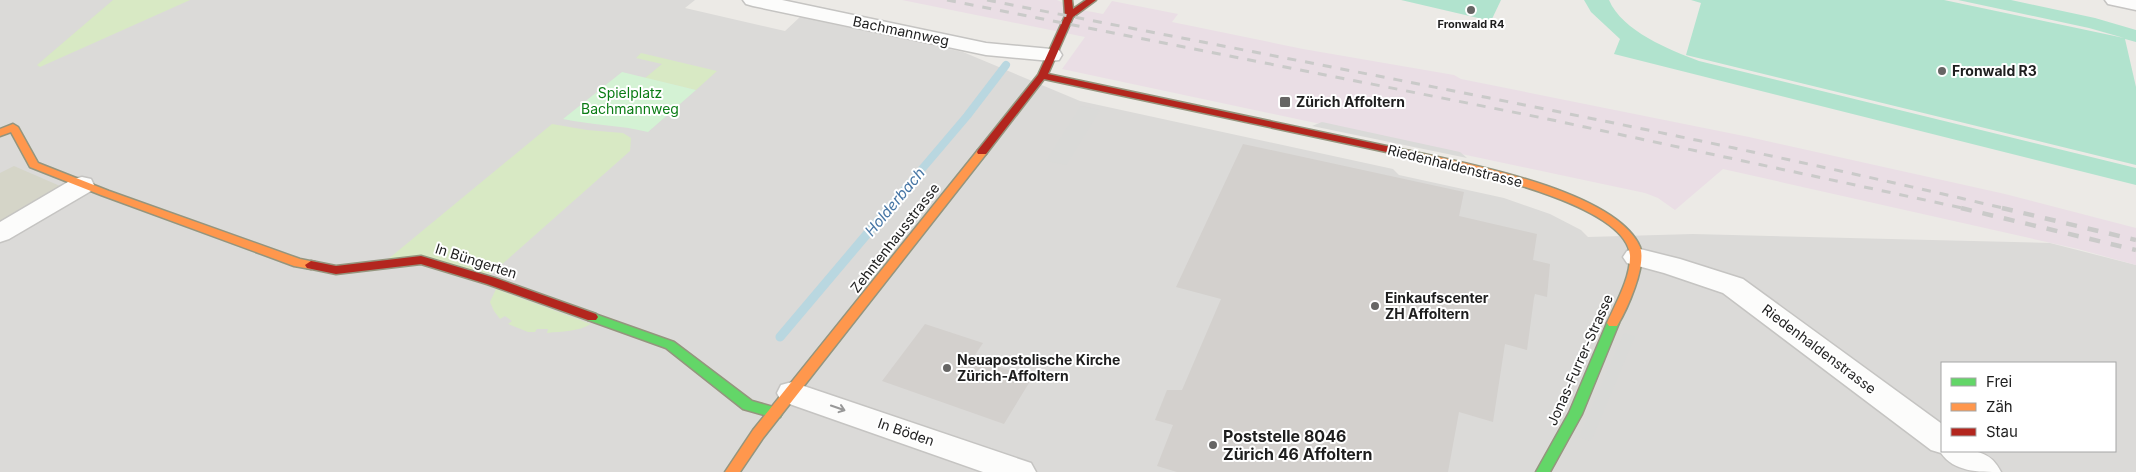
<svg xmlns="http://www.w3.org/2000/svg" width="2136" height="472" viewBox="0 0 2136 472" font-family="Inter,sans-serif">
<rect width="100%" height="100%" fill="#eceae6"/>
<path fill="#dbdad8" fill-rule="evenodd" d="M0 0H695L685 8 785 31 800 17 963 52 1080 101 1393 169 1399 175 1504 198 1550 214 1581 230 1588 237 1693 234 2050 243 2136 265V472H0ZM1942 363H2115V451H1942Z"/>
<polygon fill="#eadee5" points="902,0 1057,0 1077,9 1103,14 1112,1 1178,14 1172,22 1303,49 1454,75 1461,79 1749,137 2005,194 2136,228 2136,265 2078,249 1723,169 1675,210 1658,198 1645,193 1062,69 1085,37"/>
<g fill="#dadad8">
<polygon points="1081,106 1100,110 1066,165 1046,161"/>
<polygon points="1322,122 1460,152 1467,158 1312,126"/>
<polygon points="1624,333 1635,336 1591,441 1579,437"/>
</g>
<polygon fill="#d5d5c8" points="14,166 67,189 0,228 0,173"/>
<g fill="#d8e9c4">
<polygon points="113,0 190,0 40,67 37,65"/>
<polygon points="641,53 717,71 696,90 645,78 662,64 636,58"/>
<polygon points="552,124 587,130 623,133 631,138 630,151 491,274 387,260"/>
<path d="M496 289 591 324C578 332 562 331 547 333L548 329H537L535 332H528L508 324 512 321 505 316 500 319 494 311 490 302Z"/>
</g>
<path fill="#d4f2d4" d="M622 72 696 90 648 132C620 125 591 125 563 119Z"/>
<g fill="#b1e3ce">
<polygon points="1401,0 1501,0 1491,21"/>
<path d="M1584 0H1609C1622 31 1670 50 1699 61L2136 168V185L1614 54 1620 39 1591 12Z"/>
<polygon points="1691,0 1944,0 2124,38 2089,28 1958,0 2011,0 2095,18 2136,30 2136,42 2125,39 2136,87 2136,165 1686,55 1701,3"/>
</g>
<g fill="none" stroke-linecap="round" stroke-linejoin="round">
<polyline stroke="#b9d7e0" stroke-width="8" points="888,209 967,116 1006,65"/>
<polyline stroke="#b9d7e0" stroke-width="9" points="780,337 889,208"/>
</g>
<g fill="#d3d0cd">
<polygon points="1243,144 1464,192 1459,216 1537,234 1533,260 1550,264 1547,297 1535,294 1534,298 1527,350 1505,344 1493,422 1459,412 1448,472 1177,472 1157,466 1173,425 1155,420 1167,390 1182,390 1221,299 1176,287"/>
<polygon points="925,324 983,343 973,358 1032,378 1004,424 882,381"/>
</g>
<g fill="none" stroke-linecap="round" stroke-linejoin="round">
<defs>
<g id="street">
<polygon points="743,0 782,0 986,43 1051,49 1059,50 1062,55 1059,60 1051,61 986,55 753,6 746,4"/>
<polygon points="2105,0 2136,0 2136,10 2108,4"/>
<polygon points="82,177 91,179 94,185 91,191 9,239 0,242 0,222 73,179"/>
<path d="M1636 248 1680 259 1743 279 1942 424V451C1967 451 1988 446 2001 472 1978 472 1954 472 1941 453L1931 450 1723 293 1664 273 1627 263 1623 257 1627 251Z"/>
<polygon points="792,382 1031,463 1036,472 983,472 781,401 777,393 781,385"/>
</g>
<g id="fast">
<polygon points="592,313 674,342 752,401 780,409 782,413 780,417 775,418 743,409 666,348 588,320 586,317 588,314"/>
<polygon points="1613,319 1617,320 1619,323 1582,414 1550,472 1536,472 1569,413 1607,323 1609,320"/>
</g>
<g id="slow">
<polygon points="13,124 18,127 38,163 109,191 300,259 315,262 317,265 311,269 294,266 101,195 30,167 11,132 0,136 0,129"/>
<polygon points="982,149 987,152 986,154 763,438 740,472 725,472 753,430 978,150"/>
<path d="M1410 151C1465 163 1616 191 1640 247 1647 265 1627 310 1617 326H1609L1607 323C1616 303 1631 277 1630 255 1626 201 1449 167 1406 156L1405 154 1406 152Z"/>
</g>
<g id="jam">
<polygon points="1064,0 1072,0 1073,9 1086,0 1096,0 1073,17 1048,74 1410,151 1415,154 1410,157 1044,79 986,154 978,154 977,152 978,150 1038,75 1065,16"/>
<polygon points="421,256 495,278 596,314 598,317 596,320 588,320 487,284 421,264 336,274 307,268 305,265 311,261 336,266"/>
</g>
</defs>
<use href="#street" stroke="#c5c4c2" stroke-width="3"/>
<use href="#fast" stroke="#94957e" stroke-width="3"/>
<use href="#slow" stroke="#94957e" stroke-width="3"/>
<use href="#jam" stroke="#94957e" stroke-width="3"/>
<use href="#street" fill="#fcfcfb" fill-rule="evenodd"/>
<use href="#fast" fill="#63d668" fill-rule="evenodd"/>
<use href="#slow" fill="#ff974d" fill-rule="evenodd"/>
<use href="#jam" fill="#b3261e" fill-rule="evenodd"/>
<g stroke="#cacac9" stroke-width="3" stroke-dasharray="9 9" stroke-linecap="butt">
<polyline points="947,0 1543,118 1967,209"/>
<path d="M987 0C1327 67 1669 129 2007 209"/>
</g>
<g stroke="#cacac9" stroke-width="4.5" stroke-dasharray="11 11" stroke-linecap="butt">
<polyline points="1961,208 2136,250"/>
<polyline points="2002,208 2136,240"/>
</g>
</g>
<defs><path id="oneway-shaft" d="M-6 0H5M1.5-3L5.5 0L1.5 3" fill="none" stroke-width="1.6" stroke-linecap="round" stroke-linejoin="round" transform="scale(1.25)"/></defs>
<use stroke="#989898" href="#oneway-shaft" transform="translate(838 408) rotate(19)"/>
<g fill="#666564" stroke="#fff" stroke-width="2">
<circle cx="1471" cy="10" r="5"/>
<circle cx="1942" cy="71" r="5"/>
<rect x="1279" y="96" width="12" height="12" rx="2.5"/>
<circle cx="1375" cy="306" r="5"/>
<circle cx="947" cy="368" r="5"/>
<circle cx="1213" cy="445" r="5"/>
</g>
<g text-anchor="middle" stroke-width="4" stroke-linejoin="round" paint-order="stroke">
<g font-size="11" font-weight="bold" fill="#1e1e1e" stroke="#fff">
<text x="1471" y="28">Fronwald R4</text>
</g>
<g font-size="14" fill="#1e1e1e" stroke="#fff">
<text transform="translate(901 31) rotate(12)" y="5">Bachmannweg</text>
<text transform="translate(1455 166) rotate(14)" y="5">Riedenhaldenstrasse</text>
<text transform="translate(895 238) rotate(-52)" y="5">Zehntenhausstrasse</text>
<text transform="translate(476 261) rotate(18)" y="5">In Büngerten</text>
<text transform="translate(1819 349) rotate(37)" y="5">Riedenhaldenstrasse</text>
<text transform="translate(1580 360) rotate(-66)" y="5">Jonas-Furrer-Strasse</text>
<text transform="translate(906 432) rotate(19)" y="5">In Böden</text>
</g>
<g font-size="14" font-weight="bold" fill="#1e1e1e" stroke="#fff" text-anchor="start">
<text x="1952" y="76">Fronwald R3</text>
<text x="1296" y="107">Zürich Affoltern</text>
<text x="1385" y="303">Einkaufscenter<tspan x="1385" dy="16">ZH Affoltern</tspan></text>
<text x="957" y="365">Neuapostolische Kirche<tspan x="957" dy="16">Zürich-Affoltern</tspan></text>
</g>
<g font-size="14" fill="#0b7c15" stroke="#fff">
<text x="630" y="98">Spielplatz<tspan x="630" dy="16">Bachmannweg</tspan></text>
</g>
<g font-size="15" font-style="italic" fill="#4776a5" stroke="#fff">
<text transform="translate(895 202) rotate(-50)" y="5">Holderbach</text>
</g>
<g font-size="16" font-weight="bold" fill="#1e1e1e" stroke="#fff" text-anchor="start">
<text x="1223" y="442">Poststelle 8046<tspan x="1223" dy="18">Zürich 46 Affoltern</tspan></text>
</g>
</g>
<rect x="1941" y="362" width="175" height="90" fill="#ffffff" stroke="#a5a5a5"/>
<rect x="1951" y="378" width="25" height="8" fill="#63d668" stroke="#a5a5a5"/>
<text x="1986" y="387" font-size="15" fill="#1e1e1e">Frei</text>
<rect x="1951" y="403" width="25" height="8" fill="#ff974d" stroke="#a5a5a5"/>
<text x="1986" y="412" font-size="15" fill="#1e1e1e">Zäh</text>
<rect x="1951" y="428" width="25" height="8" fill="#b3261e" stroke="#a5a5a5"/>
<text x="1986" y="437" font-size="15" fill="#1e1e1e">Stau</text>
</svg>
